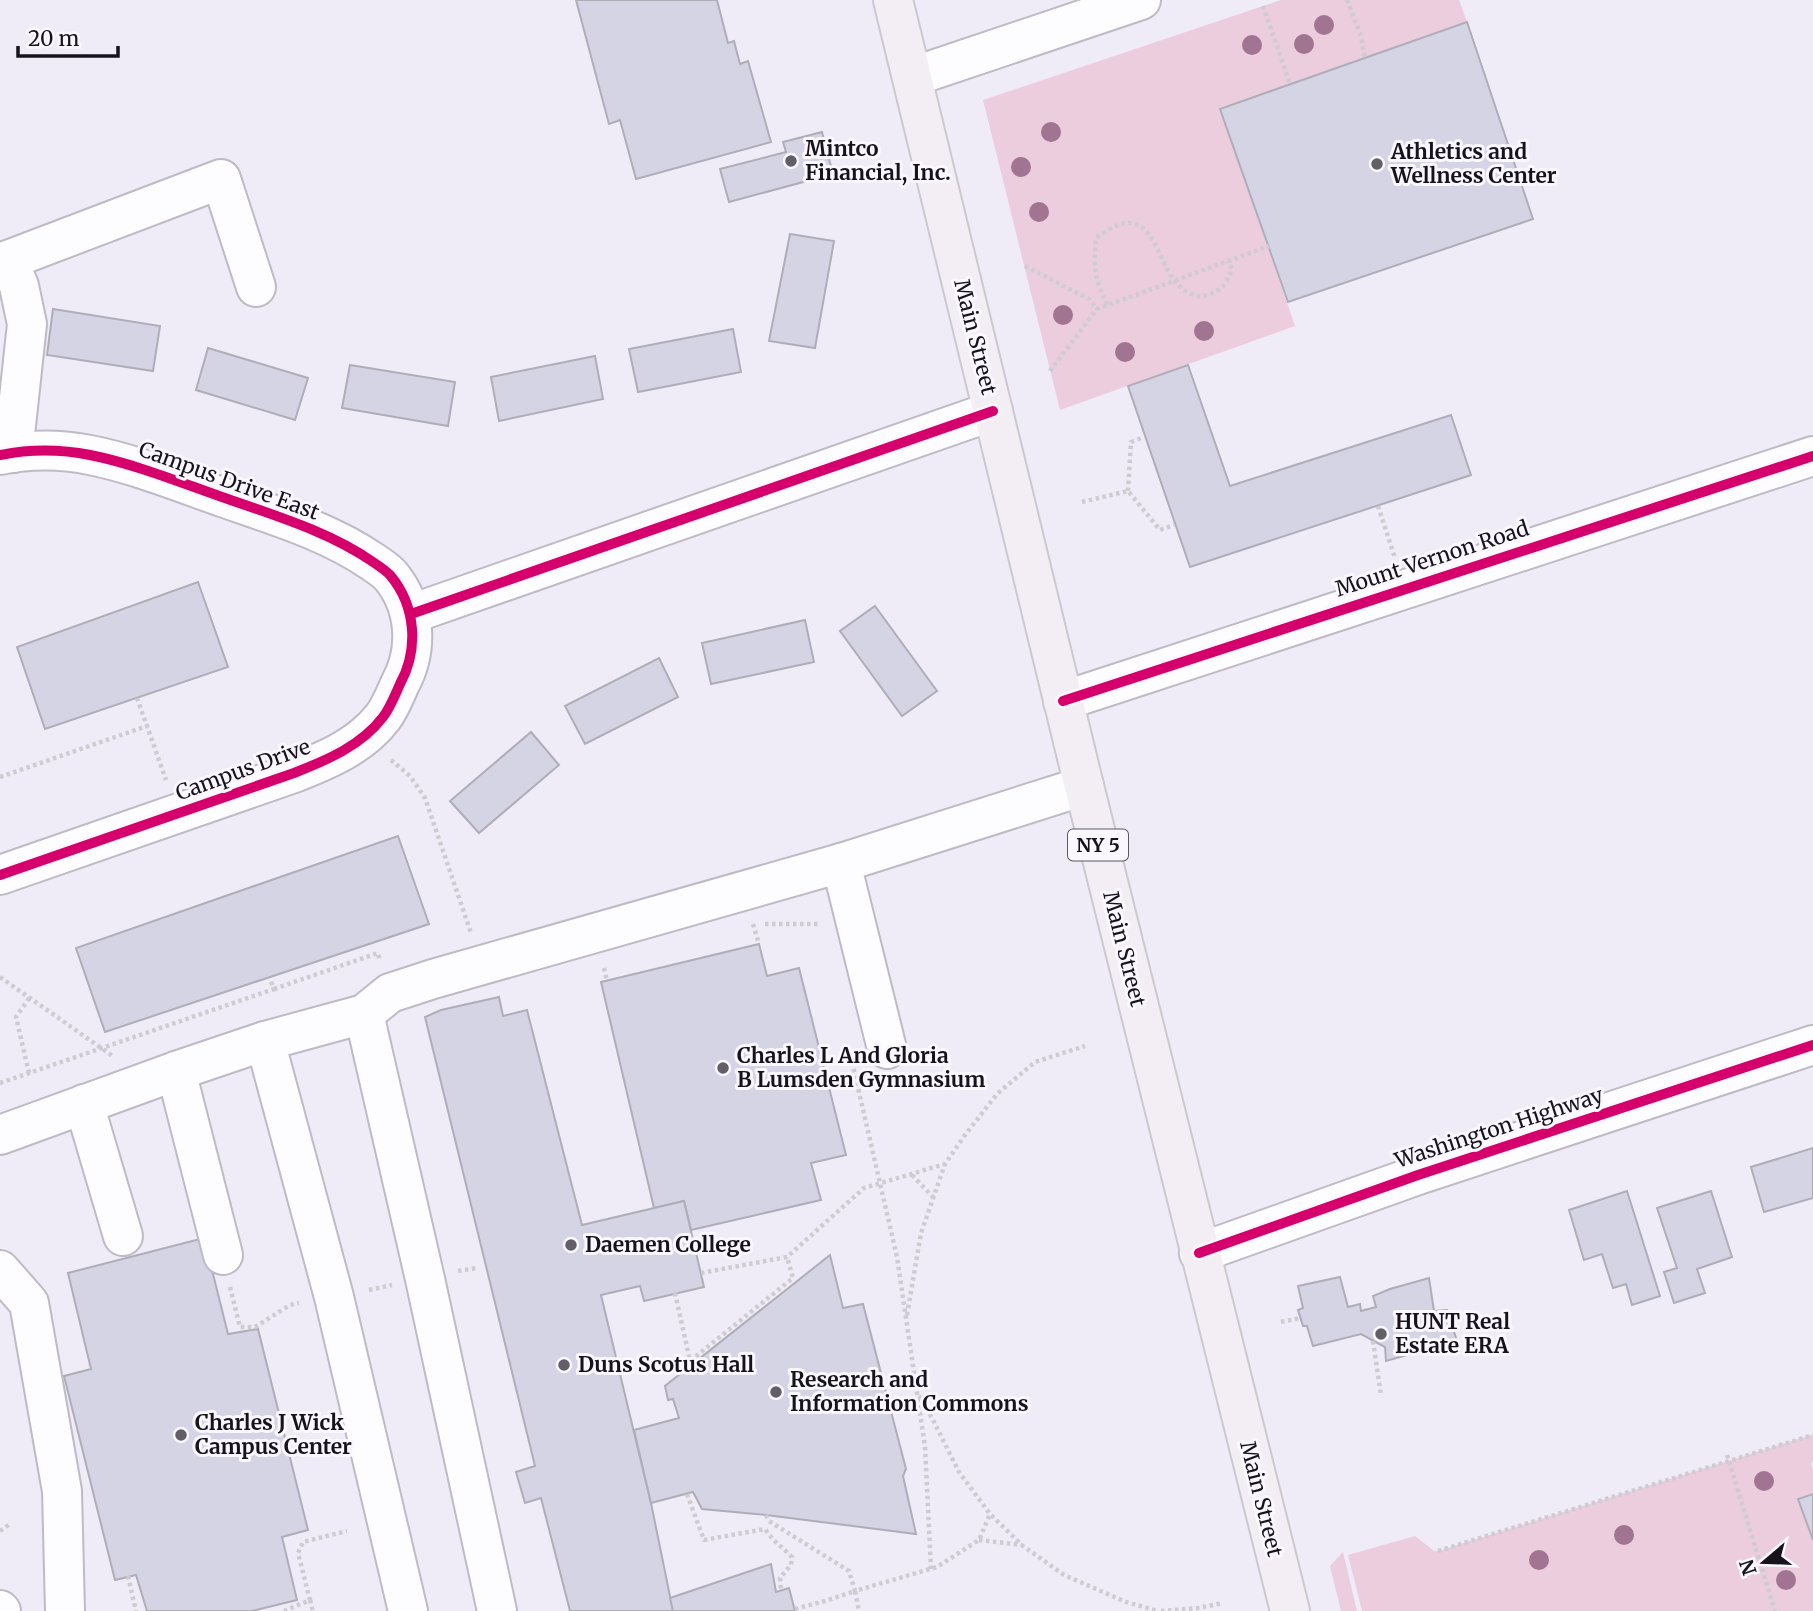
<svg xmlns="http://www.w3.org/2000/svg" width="1813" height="1611" viewBox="0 0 1813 1611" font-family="Merriweather,serif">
<rect width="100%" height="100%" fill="#f0ecf7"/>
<g fill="#ebcdde">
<polygon points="1281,0 1459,0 1467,22 1220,109 1295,326 1060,410 983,100"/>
<polygon points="1811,1435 1813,1436 1813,1462 1811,1463 1813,1470 1813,1494 1798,1499 1813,1540 1813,1611 1362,1611 1348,1555 1415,1536 1434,1551 1438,1551"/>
<polygon points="1343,1552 1357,1611 1341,1611 1330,1566"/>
</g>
<g fill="#d4d4e5" stroke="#afadb8" stroke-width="2">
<polygon points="576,0 717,0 728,43 734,41 740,64 748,61 771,142 636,179 620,120 609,124"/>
<polygon points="1467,22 1533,219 1288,302 1220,109"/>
<polygon points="822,132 833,174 729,202 720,169 786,152 783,142"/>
<polygon points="790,234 834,241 815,348 769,341"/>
<polygon points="53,309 160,326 153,371 47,355"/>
<polygon points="733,329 741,372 638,392 629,349"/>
<polygon points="208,348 308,378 295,420 196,390"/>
<polygon points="595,356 603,399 499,421 491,377"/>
<polygon points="350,365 455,382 448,426 342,408"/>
<polygon points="1188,365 1230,486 1451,415 1471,475 1190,567 1128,386"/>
<polygon points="198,582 228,667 45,729 17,647"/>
<polygon points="875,606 937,691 902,716 840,631"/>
<polygon points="805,620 814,662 711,684 702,643"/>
<polygon points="659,658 678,697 585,744 565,706"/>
<polygon points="531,732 559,765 479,833 450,801"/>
<polygon points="398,836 429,924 105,1032 76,948"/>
<polygon points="759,944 767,976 799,968 846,1155 811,1163 821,1200 691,1230 684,1201 654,1208 601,982"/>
<polygon points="499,997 503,1016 527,1010 582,1225 684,1201 704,1287 644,1301 640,1286 601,1295 651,1503 673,1611 570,1611 541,1498 525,1503 516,1472 535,1466 425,1017 441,1010"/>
<polygon points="1813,1148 1813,1198 1764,1212 1751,1167"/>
<polygon points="1627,1191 1660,1296 1632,1305 1626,1284 1613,1288 1602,1254 1584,1260 1569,1210"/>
<polygon points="1711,1191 1732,1257 1697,1269 1705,1293 1674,1303 1664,1272 1677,1268 1657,1208"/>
<polygon points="204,1238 228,1334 258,1329 308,1530 282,1537 297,1600 252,1611 147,1611 136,1575 115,1580 64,1376 91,1369 68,1273"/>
<polygon points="830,1255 843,1308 863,1304 906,1469 903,1476 916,1534 766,1515 702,1509 693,1492 651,1503 634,1430 679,1418 673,1399 668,1400 665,1386"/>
<polygon points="1340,1277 1348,1307 1360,1304 1361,1311 1376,1307 1373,1296 1390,1289 1429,1278 1434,1311 1447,1310 1457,1341 1386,1361 1385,1347 1361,1334 1313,1346 1307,1326 1303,1326 1298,1310 1303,1308 1298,1286"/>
<polygon points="1813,1494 1813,1540 1798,1499"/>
<polygon points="771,1564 776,1592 789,1588 795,1611 673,1611 670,1598"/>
</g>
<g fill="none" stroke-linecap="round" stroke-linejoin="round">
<defs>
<g id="minor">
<polyline points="912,77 1141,0"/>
<polyline points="8,260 221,179 256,287"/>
<polyline points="0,263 8,260 19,286 27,324 13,453"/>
<path d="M0 455C30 449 60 449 90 455 135 464 179 482 222 497 273 515 328 531 373 562 379 566 385 570 390 575 416 606 419 649 400 684 395 695 390 708 383 717 361 746 327 760 294 773L0 875"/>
<polyline points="411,614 993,411"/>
<polyline points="1063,701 1813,456"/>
<polyline points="841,863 887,1049"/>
<polyline points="364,1014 425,1279 497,1611"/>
<polyline points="265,1041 334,1297 408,1611"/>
<polyline points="176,1071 223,1255"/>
<polyline points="84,1104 123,1236"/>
<polyline points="0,1135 176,1071 265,1041 364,1014 390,993 433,979 841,863 1084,786"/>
<polyline points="1199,1253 1418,1175 1813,1045"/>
<polyline points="0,1270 29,1303 62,1491 65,1611"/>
<polyline points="0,1610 1,1611"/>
</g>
<polyline id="major" points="893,0 1084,786 1290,1611"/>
</defs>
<use href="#minor" stroke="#bebac6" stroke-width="42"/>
<use href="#major" stroke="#cbc9cf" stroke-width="42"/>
<g stroke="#ceccd1" stroke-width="4.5" stroke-dasharray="3.5 3.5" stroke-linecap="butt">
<polyline points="1347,0 1361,36 1365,58"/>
<polyline points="1263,6 1290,84"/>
<polyline points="1025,266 1089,299 1097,309"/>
<path d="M1107 305C1095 279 1093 267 1096 238 1163 187 1151 281 1192 294 1198 297 1201 297 1207 295 1223 290 1226 284 1232 269L1228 261"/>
<polyline points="1050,371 1097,309 1269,246"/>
<polyline points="1128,491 1131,442 1144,437"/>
<polyline points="1082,502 1128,491 1160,530 1174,525"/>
<polyline points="1378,506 1395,558"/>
<polyline points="137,698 147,726"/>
<polyline points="391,760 410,776 425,798 471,933"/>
<polyline points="0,777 147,726 166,780"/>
<polyline points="753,924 759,944"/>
<polyline points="765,924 819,924"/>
<polyline points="604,968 607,981"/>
<polyline points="0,977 114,1057"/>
<polyline points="274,989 378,953 380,961"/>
<polyline points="852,1062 897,1257 925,1447 931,1569"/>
<polyline points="29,1073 16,1017 30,997"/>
<polyline points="0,1083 274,989 270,979"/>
<polyline points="912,1175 933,1197"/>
<polyline points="458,1271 476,1268"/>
<polyline points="701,1273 787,1257 864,1188 945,1164"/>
<polyline points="230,1287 240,1327 255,1327 290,1305 299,1303"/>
<polyline points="369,1290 392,1285"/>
<polyline points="675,1293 690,1361 793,1278 787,1257"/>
<polyline points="907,1315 921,1233 945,1164 965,1135 997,1094 1035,1062 1085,1046"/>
<polyline points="1281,1322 1300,1318"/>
<polyline points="1373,1341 1381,1395"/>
<polyline points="919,1396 933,1420 959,1472 990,1514 1023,1546 1064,1575 1126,1602 1158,1611"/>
<polyline points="1727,1455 1775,1611"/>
<path d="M687 1494 704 1540 765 1529C772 1540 782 1547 792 1557L791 1565 780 1578 781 1590"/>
<polyline points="766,1515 769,1521 849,1571 855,1591 937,1567 979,1540 990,1514"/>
<polyline points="0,1531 10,1524"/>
<polyline points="979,1540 1022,1545"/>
<polyline points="1438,1551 1813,1435"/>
<polyline points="128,1576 136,1611"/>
<polyline points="310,1600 313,1611"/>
<polyline points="795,1609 825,1601 855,1591 859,1611"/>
<polyline points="284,1611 310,1600 298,1553 303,1542 347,1531"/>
<polyline points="1161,1611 1198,1608 1223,1603"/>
</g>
<use href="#minor" stroke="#fdfcfe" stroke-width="38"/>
<use href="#major" stroke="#f3eef4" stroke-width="38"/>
<defs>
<g id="cycleway">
<path d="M0 455C30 449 60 449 90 455 135 464 179 482 222 497 273 515 328 531 373 562 379 566 385 570 390 575 416 606 419 649 400 684 395 695 390 708 383 717 361 746 327 760 294 773L0 875"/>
<polyline points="411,614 993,411"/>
<polyline points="1063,701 1813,456"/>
<polyline points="1199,1253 1418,1175 1813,1045"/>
</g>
</defs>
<use href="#cycleway" stroke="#faf8fe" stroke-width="15"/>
<use href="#cycleway" stroke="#d6006c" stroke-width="10"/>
</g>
<g fill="#a17491">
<circle cx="1324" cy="25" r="10"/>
<circle cx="1304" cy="44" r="10"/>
<circle cx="1252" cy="45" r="10"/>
<circle cx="1051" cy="132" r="10"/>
<circle cx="1021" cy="167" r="10"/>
<circle cx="1039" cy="212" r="10"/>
<circle cx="1063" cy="315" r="10"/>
<circle cx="1204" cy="331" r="10"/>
<circle cx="1125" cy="352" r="10"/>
<circle cx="1764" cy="1481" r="10"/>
<circle cx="1624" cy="1535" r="10"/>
<circle cx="1539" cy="1560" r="10"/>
<circle cx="1786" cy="1580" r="10"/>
</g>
<g fill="#635f69" stroke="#faf8fe" stroke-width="2.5">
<circle cx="791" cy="161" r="7"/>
<circle cx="1377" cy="164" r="7"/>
<circle cx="723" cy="1068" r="7"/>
<circle cx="571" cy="1245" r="7"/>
<circle cx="1381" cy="1334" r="7"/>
<circle cx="564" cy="1365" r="7"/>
<circle cx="776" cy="1392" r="7"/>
<circle cx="181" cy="1435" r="7"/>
</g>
<g text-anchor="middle" stroke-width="6" stroke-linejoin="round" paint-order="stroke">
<rect fill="#faf8fe" stroke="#5b5860" stroke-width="2" x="1068" y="829.5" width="60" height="31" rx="5"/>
<g font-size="19" font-weight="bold" fill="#17131d">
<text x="1098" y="852">NY 5</text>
</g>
<g font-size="21" font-weight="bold" fill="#17131d" stroke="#faf8fe" text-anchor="start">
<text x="805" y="156">Mintco<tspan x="805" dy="24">Financial, Inc.</tspan></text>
<text x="1391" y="159">Athletics and<tspan x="1391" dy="24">Wellness Center</tspan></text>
<text x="737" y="1063">Charles L And Gloria<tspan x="737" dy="24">B Lumsden Gymnasium</tspan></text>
<text x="585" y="1252">Daemen College</text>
<text x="1395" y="1329">HUNT Real<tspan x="1395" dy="24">Estate ERA</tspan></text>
<text x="578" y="1372">Duns Scotus Hall</text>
<text x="790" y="1387">Research and<tspan x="790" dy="24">Information Commons</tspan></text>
<text x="195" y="1430">Charles J Wick<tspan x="195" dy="24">Campus Center</tspan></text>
</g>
<g font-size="21" fill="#17131d" stroke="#faf8fe">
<text transform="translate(975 337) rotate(76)" y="7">Main Street</text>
<text transform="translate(229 481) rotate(20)" y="7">Campus Drive East</text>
<text transform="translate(1432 559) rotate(-18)" y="7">Mount Vernon Road</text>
<text transform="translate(243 770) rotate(-20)" y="7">Campus Drive</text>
<text transform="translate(1124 949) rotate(76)" y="7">Main Street</text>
<text transform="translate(1499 1128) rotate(-18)" y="7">Washington Highway</text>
<text transform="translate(1261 1499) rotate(76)" y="7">Main Street</text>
</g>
</g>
<g transform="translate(1764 1562) rotate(251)" stroke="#faf8fe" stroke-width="5" paint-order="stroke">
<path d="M0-5L12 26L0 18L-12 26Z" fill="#17131d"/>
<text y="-10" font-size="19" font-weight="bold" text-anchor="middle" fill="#17131d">N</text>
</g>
<path d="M18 46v10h100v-10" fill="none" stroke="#17131d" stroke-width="3.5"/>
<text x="28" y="46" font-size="21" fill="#17131d" stroke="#faf8fe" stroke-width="5" paint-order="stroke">20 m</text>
</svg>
